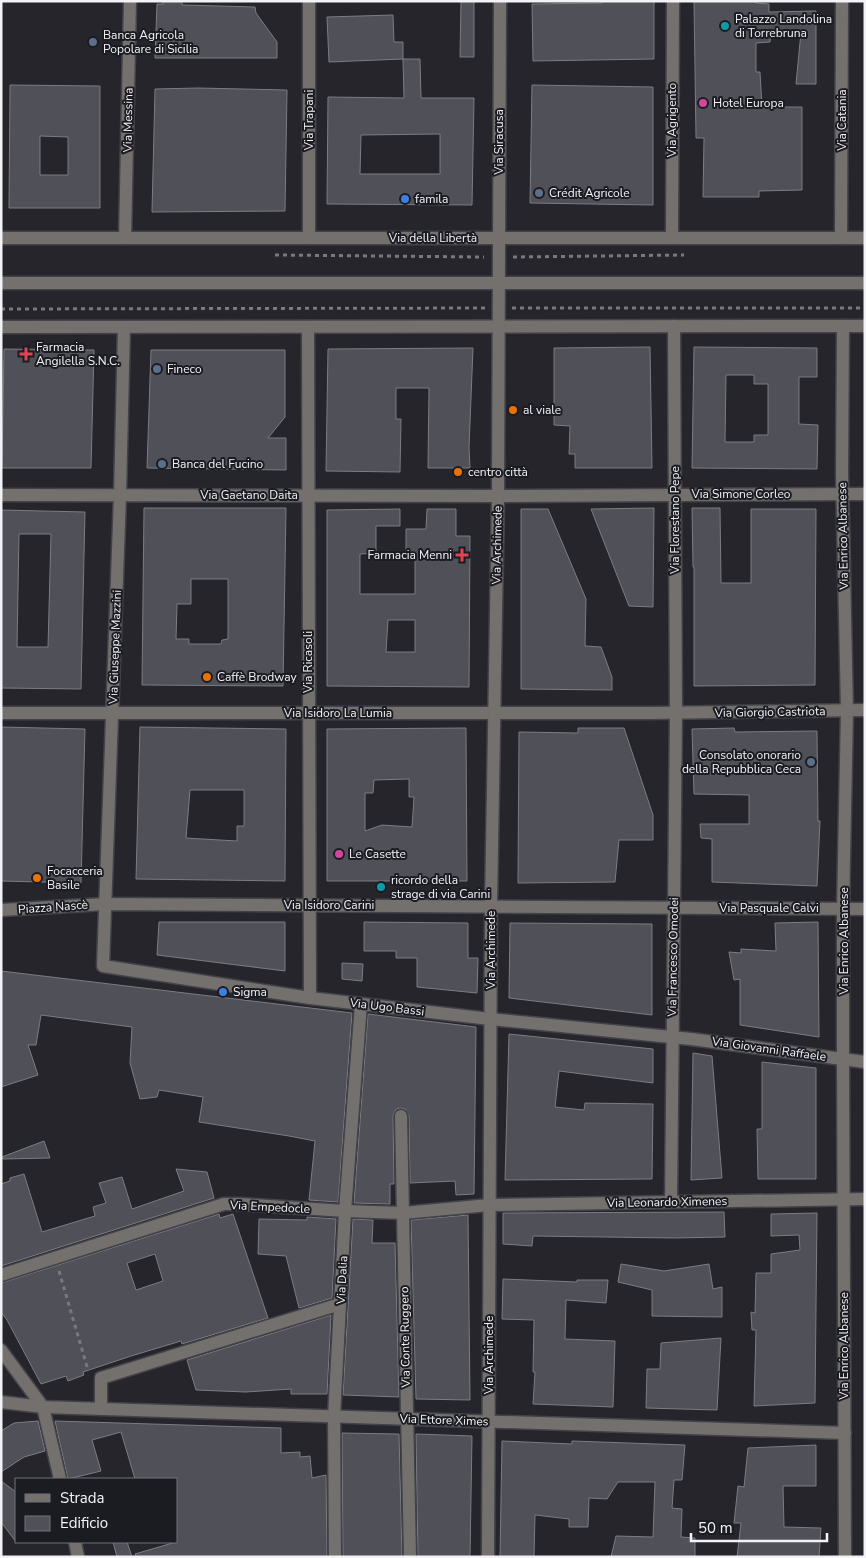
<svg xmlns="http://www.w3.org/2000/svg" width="866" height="1558" viewBox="0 0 866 1558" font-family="'Nunito Sans',sans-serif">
<rect width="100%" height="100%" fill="#25252b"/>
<g fill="#505158" stroke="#7b7c84" fill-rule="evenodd">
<polygon points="163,1 182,1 182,5 255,7 256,13 277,42 277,58 155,58 157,4 163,4"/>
<polygon points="461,1 474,1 474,57 460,57"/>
<polygon points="602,1 654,1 654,59 533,61 532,4 602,3"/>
<polygon points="694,1 756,1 756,3 769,4 769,12 816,11 816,84 796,84 801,32 771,33 770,42 756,43 756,72 760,72 762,107 802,107 802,190 759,191 759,197 703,197 704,138 696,138"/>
<polygon points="393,15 394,42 403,42 403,59 329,62 327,17"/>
<path d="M403 59H420L421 98H474L472 205 327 204 328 97 404 98ZM440 134V174H360L361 135Z"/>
<path d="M10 85 100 86V208H9ZM40 136 68 137V175H40Z"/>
<polygon points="532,85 653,87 653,205 530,203"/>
<polygon points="198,88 287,90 285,211 152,212 155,89"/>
<polygon points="650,347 652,468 575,468 575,454 569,454 570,426 554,425 554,348"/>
<path d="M694 347 817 348V377H799V424L818 425 817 469 692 468ZM726 375H754V384H768V435H754V442H725Z"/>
<polygon points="473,348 469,447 470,468 428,468 429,388 396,388 396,419 401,419 400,472 326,471 328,349"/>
<polygon points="4,349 94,350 91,468 2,468"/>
<polygon points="151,350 285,350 285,417 268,438 286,438 286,470 147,468"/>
<path d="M144 508H286L283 686 142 685ZM191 579H228V639L222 640 221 644H189V639H176L177 604H191Z"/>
<polygon points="654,508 653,607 629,606 591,509"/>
<polygon points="692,508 720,508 721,583 751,583 751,509 816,509 815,685 694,686 694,567 693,567"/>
<path d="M400 509V526H376V553L360 554V594H415V552H406V529H426L427 509H456V536H470L469 687 327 686V510ZM388 620H415V652H386Z"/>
<polygon points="521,509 548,509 586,599 585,646 601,647 612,677 612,690 521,689"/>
<path d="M1 510 85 512 81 689 1 688ZM19 534H51L48 647H17Z"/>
<polygon points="1,727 85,729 81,883 1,881"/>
<path d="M140 727 286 729 285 881 136 879ZM190 790H244V826H237V841L186 838Z"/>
<path d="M466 728 467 881H327V729ZM409 779V797H414L412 827 382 825 365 831V793H373L374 780Z"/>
<polygon points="578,728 624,728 653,815 653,840 619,840 615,882 518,883 519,732 578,733"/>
<polygon points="734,728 735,732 817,731 818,821 820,821 817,886 712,882 712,839 701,838 700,824 749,824 749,795 694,794 692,729"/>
<polygon points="159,922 285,922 285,971 157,955"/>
<polygon points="364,922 468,923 468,958 478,958 477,993 417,987 417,958 396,958 396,951 364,951"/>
<polygon points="818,922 819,1037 740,1025 740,979 734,980 729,952 741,953 741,949 776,951 775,923"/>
<polygon points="510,923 652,924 652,1015 509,998"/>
<polygon points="342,963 363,964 362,981 342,979"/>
<polygon points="1,971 352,1013 338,1202 309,1200 315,1141 289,1136 199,1122 203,1097 159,1090 157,1097 140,1099 130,1063 132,1027 41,1015 36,1045 28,1045 38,1075 1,1087"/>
<polygon points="368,1014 476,1027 474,1194 456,1195 455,1181 410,1183 409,1116 405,1109 400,1108 396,1109 393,1116 394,1184 390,1184 390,1204 354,1203"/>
<polygon points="509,1034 653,1049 653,1083 559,1071 555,1107 584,1110 585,1103 653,1104 652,1179 505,1180"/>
<polygon points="693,1053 712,1056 722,1178 691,1180"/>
<polygon points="762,1062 816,1068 816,1179 758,1179 757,1129 762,1129"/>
<polygon points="44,1141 50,1158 3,1159 2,1157"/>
<polygon points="176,1169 207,1172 214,1198 1,1266 1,1184 10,1181 10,1178 24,1174 42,1232 95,1216 93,1207 106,1203 99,1183 122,1177 132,1209 184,1191"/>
<polygon points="724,1212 725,1237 674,1238 533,1236 532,1246 503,1244 503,1213"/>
<polygon points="817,1213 815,1403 754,1406 756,1330 752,1330 751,1312 755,1313 756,1273 771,1273 771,1254 800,1250 799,1235 771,1236 771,1214"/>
<path d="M219 1214 220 1218 233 1214 268 1318 182 1344 181 1341 131 1356 83 1372 84 1375 68 1381 66 1376 41 1384 7 1320 1 1312V1283ZM155 1254 163 1281 136 1290 127 1263Z"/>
<polygon points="468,1215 470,1400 416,1399 411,1220"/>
<polygon points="307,1217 336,1219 332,1298 299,1308 286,1256 258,1254 259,1219 307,1220"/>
<polygon points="353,1219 373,1220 372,1243 395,1243 399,1397 343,1395"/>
<polygon points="621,1264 664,1271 709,1264 713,1289 722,1287 722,1317 652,1316 652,1290 618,1282"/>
<polygon points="503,1279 577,1282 577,1280 608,1280 606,1303 566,1300 565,1339 615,1341 613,1407 533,1404 535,1372 533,1372 534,1320 502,1319"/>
<polygon points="331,1315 327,1394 291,1394 291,1389 246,1392 196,1390 187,1360"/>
<polygon points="721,1338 717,1410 646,1408 647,1369 660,1369 661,1343"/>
<polygon points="38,1421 45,1451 24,1457 1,1472 1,1431 14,1423"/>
<polygon points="55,1421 281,1428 281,1453 300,1452 300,1457 310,1456 312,1478 326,1475 327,1557 136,1557 135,1554 176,1542 176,1479 135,1479 121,1432 92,1440 101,1471 68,1479"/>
<polygon points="342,1433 399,1434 402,1557 343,1557"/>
<polygon points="416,1434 472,1436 470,1557 418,1557"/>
<polygon points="502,1441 572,1444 572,1441 685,1445 682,1480 674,1480 672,1508 682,1509 681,1537 695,1538 695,1557 611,1557 616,1536 653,1537 655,1482 618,1482 607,1499 589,1498 588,1527 569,1527 569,1519 535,1515 534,1557 500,1557"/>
<polygon points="816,1445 816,1486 783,1486 784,1527 821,1528 819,1557 737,1557 741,1523 734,1523 738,1486 744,1487 748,1448"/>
<polygon points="1,1481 16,1492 16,1542 1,1522"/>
<polygon points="113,1542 127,1542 132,1557 117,1557"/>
</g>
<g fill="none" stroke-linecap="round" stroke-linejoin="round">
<defs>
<g id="minor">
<polyline points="309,1 309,238"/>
<polyline points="1,238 865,238"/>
<polyline points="125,238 130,1"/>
<polyline points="672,238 673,1"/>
<polyline points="841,238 842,1"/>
<polyline points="1,283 865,283"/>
<polyline points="843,326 842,474 847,711 843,909 843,1059 845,1557"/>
<polyline points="1,327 865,326"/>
<polyline points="124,327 120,495 103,966 310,998 490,1019 691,1039 865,1062"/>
<polyline points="308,327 310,998"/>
<polyline points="1,495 498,496 865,494"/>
<polyline points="1,713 650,713 865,710"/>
<polyline points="1,910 105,904 865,909"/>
<polyline points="401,1116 410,1557"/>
<polyline points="671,1202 676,713 674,326"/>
<polyline points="1,1275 224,1204 239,1204 345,1211 403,1213 489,1205 865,1199"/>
<polyline points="1,1350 43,1407 60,1479"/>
<polyline points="1,1402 43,1407 845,1433"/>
<polyline points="101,1409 101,1378 340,1304"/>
<polyline points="75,1542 78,1557"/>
<polyline points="335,1557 334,1417 345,1211 361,1004"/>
<polyline points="488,1557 491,906 498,496 500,1"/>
</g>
</defs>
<use href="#minor" stroke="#424248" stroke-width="15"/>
<g stroke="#78787d" stroke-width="3" stroke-dasharray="4 4" stroke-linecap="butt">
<polyline points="275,255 484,257"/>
<polyline points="513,257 684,255"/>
<polyline points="512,308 865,308"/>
<polyline points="1,309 486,308"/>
<polyline points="59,1271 88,1370"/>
</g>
<use href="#minor" stroke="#73706e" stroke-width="12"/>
</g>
<g fill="#0f9aa8" stroke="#1b1c22" stroke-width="2">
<circle cx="725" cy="26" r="5"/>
<circle cx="381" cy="887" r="5"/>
</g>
<g fill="#5c6f8a" stroke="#1b1c22" stroke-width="2">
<circle cx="93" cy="42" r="5"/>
<circle cx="539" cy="193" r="5"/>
<circle cx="157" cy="369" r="5"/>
<circle cx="162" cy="464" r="5"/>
<circle cx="811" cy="762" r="5"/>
</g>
<g fill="#d1479c" stroke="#1b1c22" stroke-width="2">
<circle cx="703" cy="103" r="5"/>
<circle cx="339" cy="854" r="5"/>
</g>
<g fill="#3f7fe0" stroke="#1b1c22" stroke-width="2">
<circle cx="405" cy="199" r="5"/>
<circle cx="223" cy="992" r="5"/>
</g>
<g fill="#e0444e" stroke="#1b1c22" stroke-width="2">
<path d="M23.5 346.5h5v5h5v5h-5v5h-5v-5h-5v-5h5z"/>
<path d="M459.5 547.5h5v5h5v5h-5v5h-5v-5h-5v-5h5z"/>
</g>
<g fill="#e8710a" stroke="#1b1c22" stroke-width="2">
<circle cx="513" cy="410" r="5"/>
<circle cx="458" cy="472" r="5"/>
<circle cx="207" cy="677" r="5"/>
<circle cx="37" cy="878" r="5"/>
</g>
<g text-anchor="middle" stroke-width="4" stroke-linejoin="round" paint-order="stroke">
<g font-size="12" fill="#f3f3f7" stroke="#1b1c22" text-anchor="start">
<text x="735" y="23">Palazzo Landolina<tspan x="735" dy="14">di Torrebruna</tspan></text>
<text x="103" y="39">Banca Agricola<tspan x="103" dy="14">Popolare di Sicilia</tspan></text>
<text x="713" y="107">Hotel Europa</text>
<text x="549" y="197">Crédit Agricole</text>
<text x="415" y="203">famila</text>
<text x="36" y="351">Farmacia<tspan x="36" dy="14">Angilella S.N.C.</tspan></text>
<text x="167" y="373">Fineco</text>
<text x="523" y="414">al viale</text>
<text x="172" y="468">Banca del Fucino</text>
<text x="468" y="476">centro città</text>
<text x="452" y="559" text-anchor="end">Farmacia Menni</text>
<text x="217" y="681">Caffè Brodway</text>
<text x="801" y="759" text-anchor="end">Consolato onorario<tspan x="801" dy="14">della Repubblica Ceca</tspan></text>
<text x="349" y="858">Le Casette</text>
<text x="47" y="875">Focacceria<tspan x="47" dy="14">Basile</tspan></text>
<text x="391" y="884">ricordo della<tspan x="391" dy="14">strage di via Carini</tspan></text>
<text x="233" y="996">Sigma</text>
</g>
<g font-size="12" fill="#f3f3f7" stroke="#1b1c22">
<text transform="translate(128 120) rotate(-89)" y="4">Via Messina</text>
<text transform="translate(309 120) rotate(-90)" y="4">Via Trapani</text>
<text transform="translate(672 120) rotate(-90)" y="4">Via Agrigento</text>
<text transform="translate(842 120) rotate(-90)" y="4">Via Catania</text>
<text transform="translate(499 142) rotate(-90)" y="4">Via Siracusa</text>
<text x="433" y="242">Via della Libertà</text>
<text x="741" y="498">Via Simone Corleo</text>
<text x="249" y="499">Via Gaetano Daita</text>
<text transform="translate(675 520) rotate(-90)" y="4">Via Florestano Pepe</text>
<text transform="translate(843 536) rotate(-91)" y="4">Via Enrico Albanese</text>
<text transform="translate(497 545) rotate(-89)" y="4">Via Archimede</text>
<text transform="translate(115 647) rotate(-88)" y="4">Via Giuseppe Mazzini</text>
<text transform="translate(308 662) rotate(-90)" y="4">Via Ricasoli</text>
<text transform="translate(770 712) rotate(-1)" y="4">Via Giorgio Castriota</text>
<text x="338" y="717">Via Isidoro La Lumia</text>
<text x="329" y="909">Via Isidoro Carini</text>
<text transform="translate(53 907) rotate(-4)" y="4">Piazza Nascè</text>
<text x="769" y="912">Via Pasquale Calvi</text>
<text transform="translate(844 941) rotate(-90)" y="4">Via Enrico Albanese</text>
<text transform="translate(491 950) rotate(-90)" y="4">Via Archimede</text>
<text transform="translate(673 957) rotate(-89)" y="4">Via Francesco Omodei</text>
<text transform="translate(387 1007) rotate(7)" y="4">Via Ugo Bassi</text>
<text transform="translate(769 1049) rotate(8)" y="4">Via Giovanni Raffaele</text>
<text transform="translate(667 1202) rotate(-1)" y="4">Via Leonardo Ximenes</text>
<text transform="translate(270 1207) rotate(3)" y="4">Via Empedocle</text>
<text transform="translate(342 1280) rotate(-87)" y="4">Via Dalia</text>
<text transform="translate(405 1337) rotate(-91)" y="4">Via Conte Ruggero</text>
<text transform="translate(844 1346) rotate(-90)" y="4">Via Enrico Albanese</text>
<text transform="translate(489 1355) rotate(-90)" y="4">Via Archimede</text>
<text transform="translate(444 1420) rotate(2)" y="4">Via Ettore Ximes</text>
</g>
</g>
<rect width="866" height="1558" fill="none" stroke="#f3f3f7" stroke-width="5"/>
<rect x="15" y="1478" width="162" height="65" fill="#1b1c22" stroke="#717277"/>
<rect x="25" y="1494" width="25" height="8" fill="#73706e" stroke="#717277"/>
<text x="60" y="1503" font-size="15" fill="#f3f3f7">Strada</text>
<rect x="25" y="1516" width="25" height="15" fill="#505158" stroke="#717277"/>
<text x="60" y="1528" font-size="15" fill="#f3f3f7">Edificio</text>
<path d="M691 1533v8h136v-8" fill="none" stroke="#f3f3f7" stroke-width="2.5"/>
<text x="698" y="1533" font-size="15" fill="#f3f3f7" stroke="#1b1c22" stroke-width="4" paint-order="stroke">50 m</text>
</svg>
